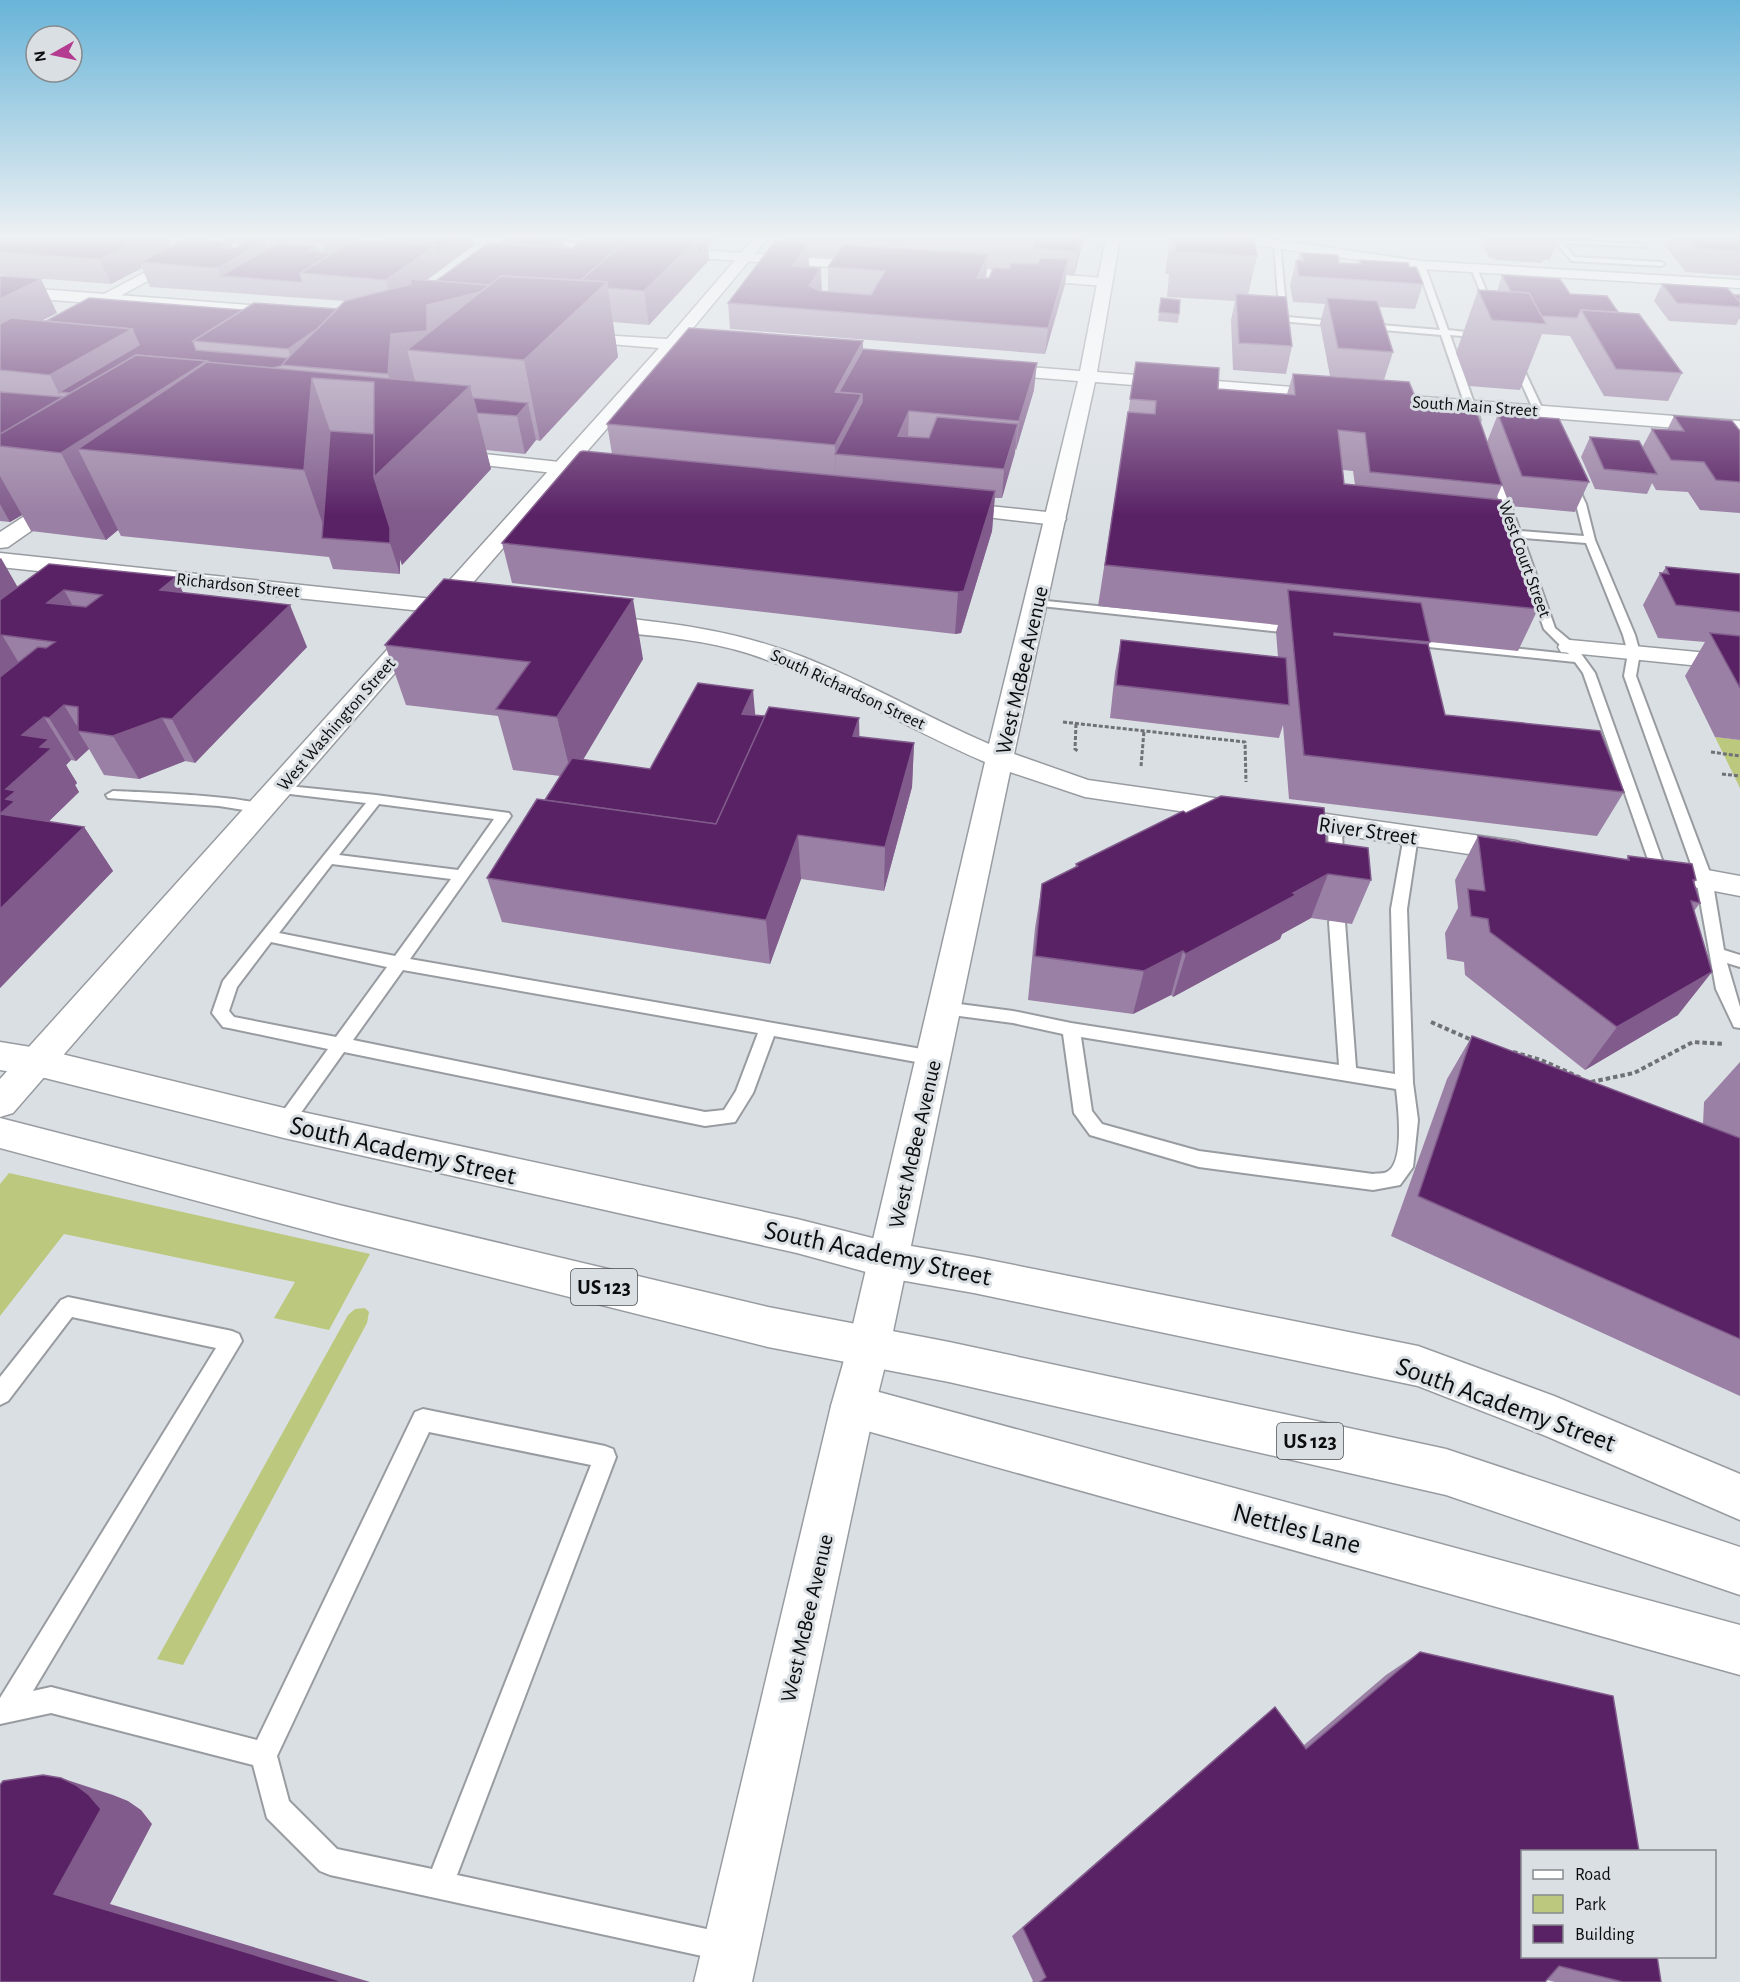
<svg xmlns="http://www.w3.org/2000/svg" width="1740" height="1982" viewBox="0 0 1740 1982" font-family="'Alegreya Sans',sans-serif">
<rect width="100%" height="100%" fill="#dadfe4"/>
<g fill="#bbc87d">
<polygon points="1715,737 1740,740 1740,788"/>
<polygon points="9,1173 370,1254 329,1330 274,1318 295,1282 64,1234 0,1316 0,1184"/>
<polygon points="365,1308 369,1312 367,1323 183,1665 157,1659 348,1315 355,1309"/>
</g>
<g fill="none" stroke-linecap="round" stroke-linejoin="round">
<defs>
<g id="lane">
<polygon points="1516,238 1645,244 1647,247 1563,243 1574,257 1661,262 1665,264 1661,266 1572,261 1556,243"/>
<polygon points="1277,242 1280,244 1287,317 1440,330 1417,265 1424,263 1448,330 1485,334 1489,336 1485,338 1450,335 1480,420 1478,422 1470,420 1441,335 1280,321 1274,244"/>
<polygon points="1470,266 1477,268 1494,310 1487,308"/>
<polygon points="1512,357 1519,359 1550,425 1548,427 1540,425 1511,359"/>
<polygon points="1493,467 1498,470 1520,531 1584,536 1576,504 1566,482 1567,480 1575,480 1586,504 1595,540 1635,635 1640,653 1636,676 1712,878 1724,950 1740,955 1740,967 1727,963 1740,1007 1740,1028 1734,1027 1716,989 1696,878 1624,676 1628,653 1623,635 1586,543 1523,538 1555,628 1574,644 1595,673 1666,871 1664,875 1654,875 1652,871 1583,673 1575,662 1409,645 1403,641 1409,637 1569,654 1544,629 1488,470"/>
<polygon points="1036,600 1300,626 1306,630 1300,634 1032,605 1032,601"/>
<path d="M278 785 376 795 509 813 511 816 509 819 410 959 933 1051 939 1053 942 1058 939 1063 933 1065 774 1036 753 1093 735 1122 705 1126 344 1052 290 1128 284 1130 278 1128 275 1123 278 1118 328 1049 229 1028 223 1027 212 1013 223 981 366 803 273 792 271 789 273 786ZM379 804 494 819 458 870 339 855ZM332 864 451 879 395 956 279 933ZM271 942 387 967 336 1037 234 1017 229 1011 237 987ZM403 970 758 1033 736 1091 724 1110 705 1112 353 1040Z"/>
<path d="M113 791C136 792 259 796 269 808L262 813 219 806 108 798 106 795Z"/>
<polygon points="1335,820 1342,825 1343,865 1336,870 1329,865 1328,825"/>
<path d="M1411 831 1418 836 1407 909 1413 1083 1418 1120 1413 1167 1400 1185 1373 1190 1199 1167 1090 1135 1074 1113 1063 1034 1013 1023 944 1014 938 1012 936 1008 938 1004 944 1002 1013 1011 1071 1023 1339 1065 1329 922 1331 918H1343L1345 922 1356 1068 1395 1074 1391 909 1404 836ZM1081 1037 1396 1089C1398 1105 1405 1163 1387 1172 1384 1174 1377 1173 1373 1174L1199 1151 1102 1124 1092 1111Z"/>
<path d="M68 1297 232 1331 239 1334 242 1341 33 1691 51 1687 257 1740 415 1412 423 1409 605 1446 613 1449 616 1457 457 1875 725 1933 735 1937 739 1947 735 1957 725 1961 330 1875 320 1871 267 1818 253 1765 51 1713 0 1724V1698L216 1348 72 1317 8 1401 0 1405V1377L61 1300ZM429 1432 591 1465 432 1869 337 1849 289 1801 277 1756Z"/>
</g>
<g id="street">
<polygon points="454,238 520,238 875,262 882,266 875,270 461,242"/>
<polygon points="942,266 1105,278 1112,282 1105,286 937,273 935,270 937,267"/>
<polygon points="446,450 597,466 604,468 607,472 604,476 597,478 439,460 436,456 439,452"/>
<polygon points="64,493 71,495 74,499 71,503 8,547 0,548 0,532 57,495"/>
<polygon points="950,502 1056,513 1063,515 1066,519 1063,523 1056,525 943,512 940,508 943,504"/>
<polygon points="1570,640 1740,656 1740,670 1561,652 1558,647 1561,642"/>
<polygon points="853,1385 1740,1625 1740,1675 853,1427 838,1421 831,1406 838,1391"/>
</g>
<g id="secondary">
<polygon points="754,238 768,238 683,340 727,344 729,348 727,352 676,349 457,601 475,604 479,609 475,614 467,616 446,614 13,1113 0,1117 0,1079 422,611 0,567 0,553 433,599 659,348 572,341 566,339 564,336 566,333 667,339"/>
<path d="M1106 238H1120L1097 372 1740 421V433L1095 382 1014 754 1088 780 1516 841 1526 844 1531 851 1526 858 1516 861 1085 797 1010 772 890 1346 875 1406 752 1982H694L831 1406 848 1346 985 762C905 728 830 680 747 653 698 638 644 635 593 630L585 628 581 623 585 618C604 613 628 619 648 621 701 627 753 637 803 657 867 682 926 717 989 744L1078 381 991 374 985 373 982 369 985 365 991 364 1080 371Z"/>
<polygon points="1226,238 1261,238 1421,261 1740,280 1740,288 1421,269 1233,242"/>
<polygon points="0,286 288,308 296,313 288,318 0,296"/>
<polygon points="1653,860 1740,876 1740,896 1642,877 1638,870 1642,863"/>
</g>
<polygon id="primary" points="210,238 227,238 0,361 0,349"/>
<g id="highway">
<polygon points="0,1042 37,1048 284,1108 797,1219 888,1242 974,1257 1418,1346 1554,1396 1740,1474 1740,1520 1546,1436 1418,1386 974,1293 888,1278 797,1253 284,1138 37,1076 0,1070"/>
<polygon points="0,1118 339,1205 768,1307 949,1342 1446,1449 1740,1547 1740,1595 1446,1495 949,1382 768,1347 339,1239 0,1148"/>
</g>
</defs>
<use href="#lane" stroke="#989ca1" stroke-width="4"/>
<use href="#street" stroke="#989ca1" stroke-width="3"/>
<use href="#secondary" stroke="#989ca1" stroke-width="3"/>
<use href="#primary" stroke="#989ca1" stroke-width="3"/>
<use href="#highway" stroke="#989ca1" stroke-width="3"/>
<g stroke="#6e7175" stroke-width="3" stroke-dasharray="4 2" stroke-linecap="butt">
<polyline points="1063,722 1245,742 1246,782"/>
<polyline points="1076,724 1075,749 1078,751"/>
<polyline points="1711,752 1740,756"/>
<polyline points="1141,766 1144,731"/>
<polyline points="1722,774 1740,776"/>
</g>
<g stroke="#6e7175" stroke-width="4" stroke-dasharray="4.5 3" stroke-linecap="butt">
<polyline points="1431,1022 1474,1041"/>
<polyline points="1513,1052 1541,1060 1581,1078"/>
<polyline points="1591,1082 1634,1073 1693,1042 1724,1044"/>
</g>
<use href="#lane" fill="#fff" fill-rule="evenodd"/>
<use href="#street" fill="#fff" fill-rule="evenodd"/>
<use href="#secondary" fill="#fff" fill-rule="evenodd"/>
<use href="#primary" fill="#fff" fill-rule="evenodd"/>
<use href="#highway" fill="#fff" fill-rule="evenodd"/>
</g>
<g fill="#9a80a4" fill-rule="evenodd">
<path d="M0 238H168L171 246 229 242 228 238H362L358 240 387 242 386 238H472L474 245 427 280 436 281 499 243 507 238H563L565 248H572L585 238H716L708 246 709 260 649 325 613 322 618 357 540 441 536 440 525 454 486 450 491 469 402 565 400 559V574L333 569 329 557 121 536 118 530 106 540 31 531 22 515 10 522 0 521V276L57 313 41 321H46L243 310 337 309 345 301 150 287 142 268 111 284 7 276 0 274ZM231 244H242L235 248H233Z"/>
<path d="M783 238H1084L1074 276 1066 275 1065 284 1045 354 730 329 728 303 783 242ZM808 258 833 259 828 267V292L822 291 809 267ZM987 269H993L989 278H986Z"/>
<polygon points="1170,238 1254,238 1257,256 1248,295 1292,346 1286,374 1233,370 1231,320 1235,301 1167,297 1169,274 1165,274"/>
<polygon points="1486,238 1559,238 1550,260 1543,260 1542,263 1496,260 1489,257 1483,247"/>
<polygon points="1670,238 1740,238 1740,276 1686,272 1666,247"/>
<polygon points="1300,253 1339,263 1359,264 1360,260 1409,267 1423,284 1415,309 1379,307 1393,352 1384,380 1330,376 1320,324 1325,304 1293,302 1290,285 1296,260 1298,261"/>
<polygon points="1502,275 1570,294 1618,312 1682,373 1668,401 1604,396 1570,336 1542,334 1520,390 1469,386 1456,353 1478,290 1497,291"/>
<polygon points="1662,284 1740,295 1740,319 1739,319 1736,325 1669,321 1654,301"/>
<polygon points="1161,298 1179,314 1178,323 1158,321"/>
<polygon points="863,349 1034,390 1016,450 1015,449 1002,498 995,498 992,531 961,633 955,634 512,583 502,543 612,454 607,424"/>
<path d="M1136 362 1218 389 1287 394 1293 374 1419 406 1487 442 1498 414 1589 482 1575 512 1510 506 1498 475 1502 485 1496 499 1538 609 1518 651 1430 642 1428 647 1445 715 1624 792 1597 836 1289 799 1283 725 1279 738 1110 718 1115 672 1121 640 1278 657 1276 632 1278 625 1098 606ZM1343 470 1353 471 1355 485 1344 484Z"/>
<polygon points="1674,416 1740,431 1740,513 1700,510 1688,492 1656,490 1652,483 1647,494 1595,489 1581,457 1590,437 1642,448 1652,429 1667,430"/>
<polygon points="0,558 17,587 183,593 307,647 195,763 185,761 139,779 104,775 89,749 76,761 71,760 66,765 77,783 75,785 79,792 48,822 84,827 113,871 0,988"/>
<polygon points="1666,567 1740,574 1740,740 1715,737 1685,676 1705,642 1658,638 1643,605 1660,573 1662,573"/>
<polygon points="385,645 643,659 583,760 650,769 755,715 860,737 914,743 912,787 884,891 801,879 770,964 502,922 487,878 545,800 560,776 513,770 498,716 406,705"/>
<polygon points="1186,813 1326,842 1371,880 1352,924 1311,918 1282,934 1280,939 1173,997 1171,995 1133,1014 1028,1000 1035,928 1042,884 1075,868 1076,864"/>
<polygon points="1478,836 1626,860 1628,856 1696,880 1694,883 1700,903 1694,911 1678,1015 1585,1070 1465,975 1464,962 1447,959 1445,933 1458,908 1455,880"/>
<polygon points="1472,1036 1703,1124 1704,1102 1740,1062 1740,1396 1391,1236 1447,1079"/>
<polygon points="1420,1652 1661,1982 1555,1982 1547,1980 1545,1982 1032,1982 1033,1981 1012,1936 1250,1728 1275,1707 1304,1745 1386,1675"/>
</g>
<g fill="#805b8b">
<polygon points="143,238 168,238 173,251 140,262 142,268 111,284 100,259"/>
<polygon points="331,238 362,238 327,260 322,243"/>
<polygon points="459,238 472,238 474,245 393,305 386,280 436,245"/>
<polygon points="560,238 563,238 566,251 540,254"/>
<polygon points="638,238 608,288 618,357 540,441 524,360"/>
<polygon points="703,238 716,238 708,246 709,260 649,325 644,291 697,239 698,254 704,247"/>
<polygon points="1081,238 1084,238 1074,276 1077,252"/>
<polygon points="265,241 274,265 221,276 218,268 221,247 231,242 236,258"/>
<polygon points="808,243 809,267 792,266"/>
<polygon points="317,246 322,262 309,251"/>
<polygon points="988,254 986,279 977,278"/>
<polygon points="1068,259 1065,284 1045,354 1048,328"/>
<polygon points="821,268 822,293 809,286"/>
<polygon points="41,279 57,313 0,342 0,299"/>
<polygon points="505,286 433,352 427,331 427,305"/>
<polygon points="344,310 291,358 288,349"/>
<polygon points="132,329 147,364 59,392 68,412 50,375"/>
<polygon points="427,331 433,352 407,350 420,400 408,443 388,374 391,334"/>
<polygon points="863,341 863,377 850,401 835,392"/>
<polygon points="207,361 239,442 78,449 118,530 106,540 61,453"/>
<polygon points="1037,363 1034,390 1016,450 1019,421"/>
<polygon points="312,378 340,460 328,539 304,470"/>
<polygon points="470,386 491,469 402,565 400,559 400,574 390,543 374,477"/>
<polygon points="862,394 862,431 835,454 836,483 835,445"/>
<polygon points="528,403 536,440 525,454 517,416"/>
<polygon points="909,411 908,440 898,436"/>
<polygon points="1018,424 1015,453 1002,498 1004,469"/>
<polygon points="0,476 22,515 10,522 0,504"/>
<polygon points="995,491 992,531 961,633 955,634 958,592"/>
<polygon points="1,558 25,600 0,618 0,559"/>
<polygon points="176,577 195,619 160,590"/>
<polygon points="64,590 87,632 47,603"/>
<polygon points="633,599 643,659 572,778 557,717"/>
<polygon points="290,605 307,647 195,763 172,719"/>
<polygon points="2,635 28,678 0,725 0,637"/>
<polygon points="753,690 756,723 742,714"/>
<polygon points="64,705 80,731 78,731 89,749 76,761 49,718"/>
<polygon points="44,717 71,760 66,765 77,783 75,785 79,792 42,828 0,814 6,799 6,789 22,735"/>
<polygon points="162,718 185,761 139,779 113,736"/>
<polygon points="859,718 860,761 853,736"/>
<polygon points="914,743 912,787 884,891 885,847"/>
<polygon points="84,827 113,871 0,988 0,909"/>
<polygon points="798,835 801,879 770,964 766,920"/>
<polygon points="1328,874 1311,918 1282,934 1280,939 1173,997 1186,954 1293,893"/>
<polygon points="1183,951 1171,995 1133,1014 1144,971"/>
<polygon points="1712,972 1678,1015 1585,1070 1617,1027"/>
<polygon points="61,1778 113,1795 128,1801 141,1810 152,1824 110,1904 370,1982 344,1982 54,1894"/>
</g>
<g fill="#592265" stroke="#805b8b" stroke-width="1.5" fill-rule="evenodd">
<polygon points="4,238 143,238 100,259 0,252 0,239"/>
<polygon points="287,238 331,238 322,243 282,241"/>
<polygon points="406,238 459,238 438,253 436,245 398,243"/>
<polygon points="507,238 560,238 549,247 499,243"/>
<polygon points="585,238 630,238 581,280 501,276 489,285 436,281 488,243 572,248"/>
<polygon points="630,238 675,238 697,239 644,291 608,288 607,282 581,280"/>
<polygon points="995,238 1035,238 1034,240"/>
<polygon points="1037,238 1081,238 1077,252 1033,248"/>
<polygon points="1176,238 1254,238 1257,256 1175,251"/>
<polygon points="1689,238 1740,238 1740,251 1697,248"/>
<polygon points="185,239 231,242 221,247 235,248 250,240 265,241 218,268 140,262"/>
<polygon points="354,240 436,245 386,280 300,273"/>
<polygon points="775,241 808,243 792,266 821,268 809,286 820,291 871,295 885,271 828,267 843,245 988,254 977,278 989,278 993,268 1009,269 1011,263 1038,264 1040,258 1068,259 1048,328 728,303"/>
<polygon points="277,243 317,246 309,251 333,253 300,273 302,282 221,276"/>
<polygon points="697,243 708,244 698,254"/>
<polygon points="1300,253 1338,255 1339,263 1361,264 1360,260 1408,263 1409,267 1416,267 1423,284 1299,276 1296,260 1304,261"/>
<polygon points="1502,275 1560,279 1570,294 1607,296 1618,312 1581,310 1577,318 1541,316 1529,293 1511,292"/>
<polygon points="0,276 41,279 0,299"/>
<polygon points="501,276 607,282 524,360 407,350"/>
<polygon points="410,279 489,285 480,292 427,305 427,331 391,334 388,374 281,365 345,301 411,284"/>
<polygon points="1662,284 1727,288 1740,302 1740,307 1677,303"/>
<polygon points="1478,290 1529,293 1546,324 1492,320"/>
<polygon points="1236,294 1286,297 1292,346 1239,343"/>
<polygon points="1734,295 1740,295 1740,302"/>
<polygon points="89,298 243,310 193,341 196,350 288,358 281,366 272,368 208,363 207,361 136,355 70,393 59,392 139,345 132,329 46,321"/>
<polygon points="1161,298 1180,300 1179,314 1159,312"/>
<polygon points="1327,298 1377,301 1393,352 1338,348"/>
<polygon points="254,303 337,309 317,329 288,349 193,341"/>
<polygon points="1581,310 1639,314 1682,373 1616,369"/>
<polygon points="11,318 132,329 50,375 0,370 0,324"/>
<polygon points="689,328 863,341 835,392 862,394 835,445 607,424"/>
<polygon points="863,349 1037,363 1019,421 909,411 898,436 929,438 937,417 1018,424 1004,469 835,454 862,402 862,394 839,392"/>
<polygon points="136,355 207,361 61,453 0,446 0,434"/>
<polygon points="207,362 470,386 374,477 374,382 312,378 304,470 78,449"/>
<polygon points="1136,362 1219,368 1218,389 1295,395 1293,374 1409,382 1419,406 1477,413 1502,485 1370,472 1365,433 1338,430 1344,484 1501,500 1538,609 1105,565 1128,412 1155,414 1156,401 1130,399"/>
<polygon points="0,392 63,397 0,434"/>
<polygon points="473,398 528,403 517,416 477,413"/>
<polygon points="1498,414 1559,419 1589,482 1522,476"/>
<polygon points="1674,416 1732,421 1740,431 1740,482 1716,480 1704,462 1671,460 1652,429 1684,431"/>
<polygon points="330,431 374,434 374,477 390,528 390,543 322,538"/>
<polygon points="1590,437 1639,441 1657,474 1604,469"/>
<polygon points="583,451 995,491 964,591 958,592 502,543 580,452"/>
<path d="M49 564 176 577 160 590 290 605 172 719 162 718 113 736 78 731V707L64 705 49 718 44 717 22 735 49 739 40 747 52 748 6 789 16 791 6 799 15 801 0 814 84 827 0 909V677L38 647 46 648 55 642 2 635 0 637V600ZM64 590 102 595 86 607 47 603Z"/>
<polygon points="1666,567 1740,574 1740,612 1676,605 1660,573 1669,574"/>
<polygon points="444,579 633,599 557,717 496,709 530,662 385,645"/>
<polygon points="1288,590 1421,603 1430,642 1334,633 1334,635 1428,644 1445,715 1600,731 1624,792 1304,755"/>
<polygon points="1710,633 1740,636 1740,688"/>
<polygon points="1121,640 1286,658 1289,705 1116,685"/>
<polygon points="698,683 753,690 742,714 765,716 716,824 545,800 572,758 650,769"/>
<polygon points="769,707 859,718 853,736 914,743 885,847 798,835 766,920 487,878 537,799 716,824"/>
<polygon points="1221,796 1324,808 1326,842 1368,848 1371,880 1328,874 1293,893 1296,895 1186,954 1183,951 1144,971 1035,956 1042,884 1078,866 1076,864 1183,811 1186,813"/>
<polygon points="1478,836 1629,860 1628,856 1692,864 1696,880 1693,880 1700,903 1691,901 1712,972 1617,1027 1490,932 1488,919 1471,916 1468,889 1485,891"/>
<polygon points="1472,1036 1740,1138 1740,1339 1418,1196"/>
<polygon points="1420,1652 1613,1696 1639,1851 1522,1851 1522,1956 1657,1956 1661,1982 1623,1982 1559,1966 1545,1982 1040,1982 1046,1977 1023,1928 1275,1707 1306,1749"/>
<polygon points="43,1775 61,1778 76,1785 89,1795 101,1809 54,1894 344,1982 0,1982 0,1785 3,1781"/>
</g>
<linearGradient id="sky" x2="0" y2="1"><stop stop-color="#68b4d8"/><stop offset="0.46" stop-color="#eef1f3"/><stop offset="1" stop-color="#eef1f3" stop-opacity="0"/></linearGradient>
<rect width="1740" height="515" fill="url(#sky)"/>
<g text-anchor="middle" stroke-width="6" stroke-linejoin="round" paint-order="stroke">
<g font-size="18" fill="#0b0c0e" stroke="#dadfe4">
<text transform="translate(1475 406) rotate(4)" y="6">South Main Street</text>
<text transform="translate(1525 559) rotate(70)" y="6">West Court Street</text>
<text transform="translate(238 585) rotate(6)" y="6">Richardson Street</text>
<text transform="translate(848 689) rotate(25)" y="6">South Richardson Street</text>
<text transform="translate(336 724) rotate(-49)" y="6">West Washington Street</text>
</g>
<g fill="#dadfe4" stroke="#494b4e" stroke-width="1.5">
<rect x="571" y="1269" width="66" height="36" rx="4.5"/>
<rect x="1277" y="1423" width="66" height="36" rx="4.5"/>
</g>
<g font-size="21" font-weight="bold" fill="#0b0c0e">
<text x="604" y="1294">US 123</text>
<text x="1310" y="1448">US 123</text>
</g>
<g font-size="22" fill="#0b0c0e" stroke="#dadfe4">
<text transform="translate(1021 670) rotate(-77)" y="8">West McBee Avenue</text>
<text transform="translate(1368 830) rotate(8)" y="8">River Street</text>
<text transform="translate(914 1144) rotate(-77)" y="8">West McBee Avenue</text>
<text transform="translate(806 1618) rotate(-77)" y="8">West McBee Avenue</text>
</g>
<g font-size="27" fill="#0b0c0e" stroke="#dadfe4">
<text transform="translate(403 1150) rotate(13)" y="9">South Academy Street</text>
<text transform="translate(878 1253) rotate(12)" y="9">South Academy Street</text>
<text transform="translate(1506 1404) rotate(20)" y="9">South Academy Street</text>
<text transform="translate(1297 1528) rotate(15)" y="9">Nettles Lane</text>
</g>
</g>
<rect x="1521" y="1850" width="195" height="108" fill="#dadfe4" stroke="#878b8e" stroke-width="1.5"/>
<rect x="1533" y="1870" width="30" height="9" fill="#ffffff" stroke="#878b8e" stroke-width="1.5"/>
<text x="1575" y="1880" font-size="18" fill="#0b0c0e">Road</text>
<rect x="1533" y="1895" width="30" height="18" fill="#bbc87d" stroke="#878b8e" stroke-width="1.5"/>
<text x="1575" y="1910" font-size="18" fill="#0b0c0e">Park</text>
<rect x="1533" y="1925" width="30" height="18" fill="#592265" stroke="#878b8e" stroke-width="1.5"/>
<text x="1575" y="1940" font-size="18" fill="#0b0c0e">Building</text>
<g transform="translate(54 54) rotate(261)"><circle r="28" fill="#dadfe4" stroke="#878b8e" stroke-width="1.5"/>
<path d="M0-4.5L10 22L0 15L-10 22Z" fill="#b43c90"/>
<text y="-9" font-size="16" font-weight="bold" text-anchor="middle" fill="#0b0c0e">N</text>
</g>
</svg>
